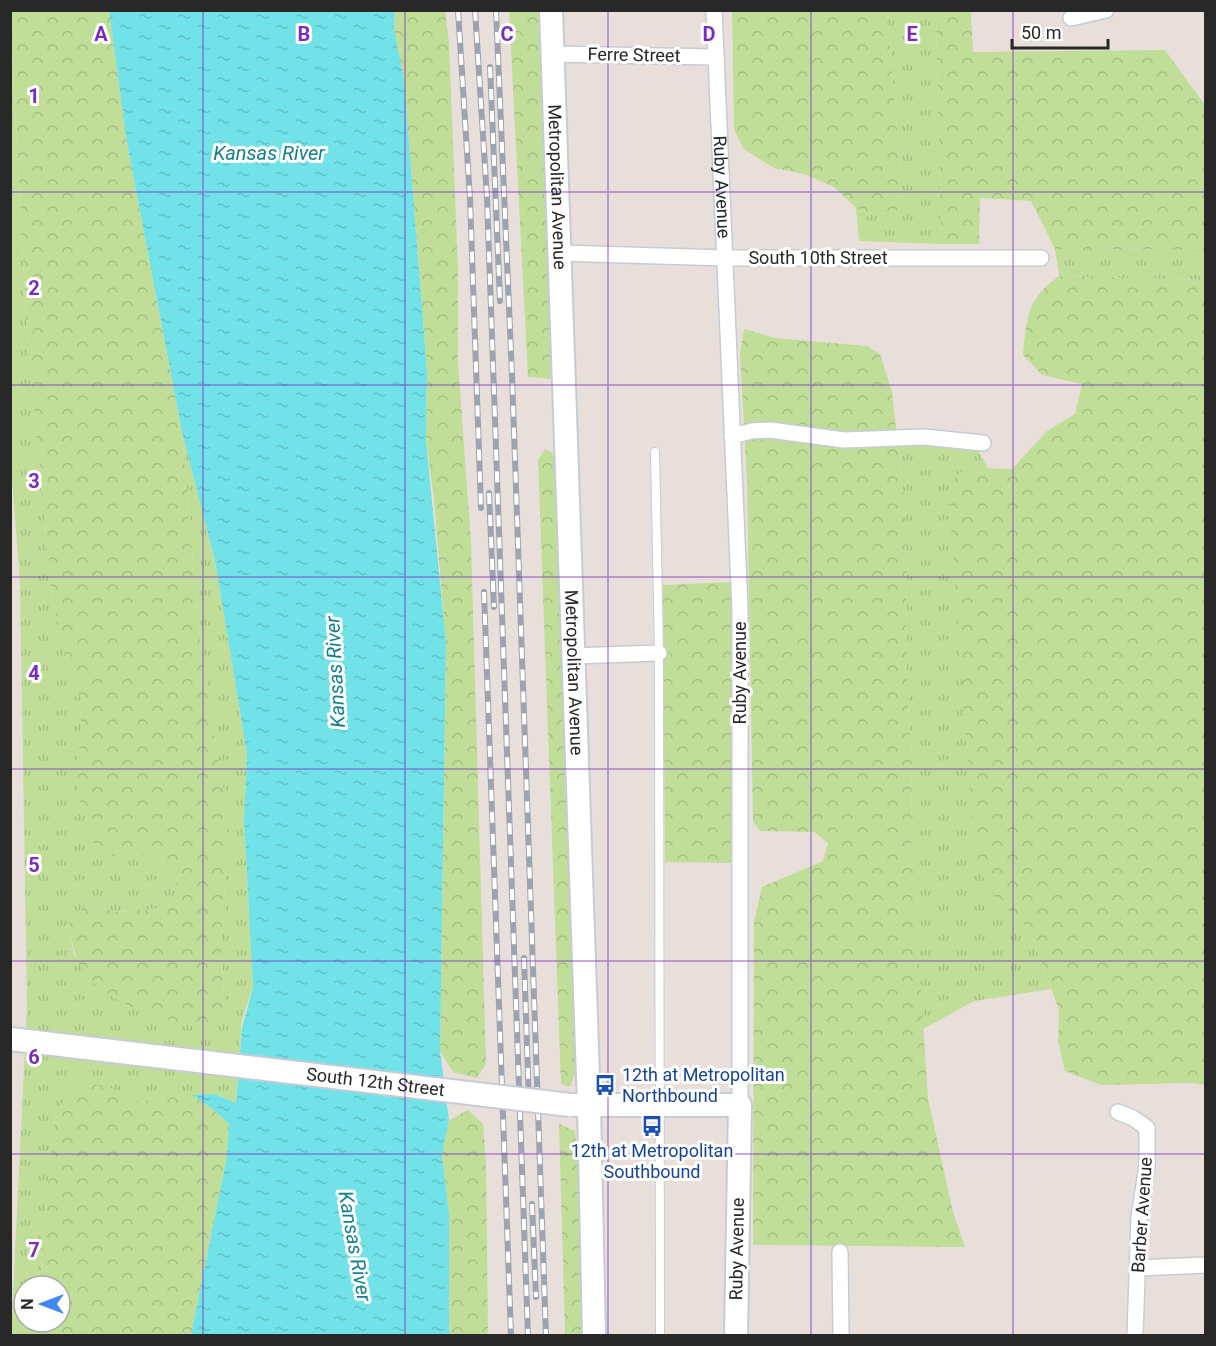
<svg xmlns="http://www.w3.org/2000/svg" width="1216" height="1346" viewBox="0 0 1216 1346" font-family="Roboto,sans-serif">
<defs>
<pattern id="grass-tufts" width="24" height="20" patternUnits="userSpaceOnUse" patternTransform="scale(1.5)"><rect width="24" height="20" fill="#c0de98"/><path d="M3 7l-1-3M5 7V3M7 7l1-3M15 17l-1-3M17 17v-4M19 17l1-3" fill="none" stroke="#a5be83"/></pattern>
<pattern id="forest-crowns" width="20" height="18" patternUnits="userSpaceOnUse" patternTransform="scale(1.5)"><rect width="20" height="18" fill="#c0de98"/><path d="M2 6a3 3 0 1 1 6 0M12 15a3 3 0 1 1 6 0" fill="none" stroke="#a5be83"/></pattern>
<pattern id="water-ripples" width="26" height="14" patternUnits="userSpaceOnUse" patternTransform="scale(1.5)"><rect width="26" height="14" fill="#71e2e7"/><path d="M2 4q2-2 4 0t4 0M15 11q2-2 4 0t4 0" fill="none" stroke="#62c2c6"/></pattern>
</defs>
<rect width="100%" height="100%" fill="#e9dfda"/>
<g fill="url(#grass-tufts)">
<polygon points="887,11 936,11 941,244 859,241 856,208 872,215 898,210 901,188 899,154"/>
<path d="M10 16 27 336 52 598 67 659 82 702 78 793 113 856C150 851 162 856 179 889L164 908 117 912 86 905 68 924 74 956 221 1014 224 997 221 938 230 825 211 721 197 612 182 432 215 561 247 754 244 819 253 987 242 1020 236 1104 214 1094 138 1102 107 1086 56 1112 42 1236 41 1286H24V1322H42V1336L11 1335 27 1005 20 583 10 452Z"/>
<polygon points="1055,249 1205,250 1205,280 1059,276"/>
<polygon points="919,442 970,447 978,451 988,468 981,468 998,901 1029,929 1051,989 974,1001 923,1029 911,840 912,757 907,690 906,516 898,445"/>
</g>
<g fill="url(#forest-crowns)">
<path d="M10 11H109L127 143 182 432 197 612 211 721 230 825 221 938 224 997 221 1014C218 1017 214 1021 211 1023 186 1035 110 1001 92 982 76 965 72 945 68 924L86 905 117 912 164 908 179 889C161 856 150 851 113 856L94 843 77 793 82 702 67 659 52 598 27 336Z"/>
<polygon points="395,11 445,11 449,42 458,269 458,362 471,542 486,1064 477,1078 453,1072 440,1051 446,646 434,500 426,441 427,371 404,80 394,29"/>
<polygon points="509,11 540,11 554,379 528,377"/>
<polygon points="732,11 887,11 899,154 901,188 898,210 872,215 856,208 834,187 804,174 774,168 744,149 734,129"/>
<polygon points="936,11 971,11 973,52 1165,50 1205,105 1205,250 1055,249 1031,201 980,198 979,244 941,244"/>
<path d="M1059 276 1205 280V1085L1191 1083 1101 1085 1065 1071 1058 1041 1059 1010 1029 929 998 901 975 864 948 488 960 472 981 468 1012 469 1047 431 1075 414 1082 384 1042 375 1023 355C1027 317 1026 300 1059 276Z"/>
<polygon points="744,329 775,338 867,346 880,354 892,392 906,516 907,690 912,757 911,840 928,1098 953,1212 965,1247 753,1245 754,921 762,887 823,861 828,843 814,832 760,831 753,821 747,481 740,354"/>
<polygon points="545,449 555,454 577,1069 570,1087 561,1084 538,459"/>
<polygon points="733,582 733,863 665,862 663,585"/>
<polygon points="75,1083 107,1086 138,1102 192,1095 213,1109 229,1124 227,1156 191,1335 42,1335 42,1322 60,1322 60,1286 41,1286 42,1236 56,1112"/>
<polygon points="468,1110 483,1124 486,1162 488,1335 449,1335 449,1214 442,1155 449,1120"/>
<polygon points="559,1124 575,1131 580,1181 585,1335 565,1335"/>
</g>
<polygon fill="url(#water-ripples)" points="109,11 395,11 394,29 404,80 427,371 426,441 446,643 440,1051 449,1120 442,1155 449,1214 449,1335 191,1335 227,1156 229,1124 213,1109 192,1095 214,1094 236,1103 242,1028 253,987 244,819 247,754 215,561 182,432 127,143"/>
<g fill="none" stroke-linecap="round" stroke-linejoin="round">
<defs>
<polyline id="lane" points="655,452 659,653 660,1336"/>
<g id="street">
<path id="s1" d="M714 10 740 609V1105"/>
<polyline points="1071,18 1106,10"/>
<polyline points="551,54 716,57"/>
<polyline points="559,253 726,258 1041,258"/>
<polyline points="732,436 752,431 770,430 844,440 924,437 983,443"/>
<polyline points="573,656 659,653"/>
<polyline points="1118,1112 1133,1118 1147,1128 1147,1166 1139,1217 1135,1336"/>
<polyline points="840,1252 841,1336"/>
<polyline points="1137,1268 1206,1265"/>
</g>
<g id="secondary">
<path id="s2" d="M551 10 589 1106 594 1336"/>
<polyline points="576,1105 740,1105 736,1336"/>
</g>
</defs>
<use href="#lane" stroke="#c5ccd5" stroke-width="10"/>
<use href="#street" stroke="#c5ccd5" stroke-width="18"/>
<use href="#secondary" stroke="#c5ccd5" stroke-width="26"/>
<use href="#lane" stroke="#fff" stroke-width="8"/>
<use href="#street" stroke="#fff" stroke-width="15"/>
<use href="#secondary" stroke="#fff" stroke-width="22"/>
<defs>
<g id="rail">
<polyline points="458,10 470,199 481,508"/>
<polyline points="475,10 487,198 528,1336"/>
<polyline points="496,10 512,375 546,1336"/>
<polyline points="490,67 500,301"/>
<polyline points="489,493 494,607"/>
<polyline points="484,592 511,1336"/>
<polyline points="524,958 529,1105"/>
<polyline points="532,1204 536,1297"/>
</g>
</defs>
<use href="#rail" stroke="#9da4b1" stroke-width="6"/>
<use href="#rail" stroke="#fff" stroke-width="4" stroke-dasharray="11" stroke-linecap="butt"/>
<defs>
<g id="secondary-bridge">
<path id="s3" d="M10 1039 570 1105"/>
</g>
</defs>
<use href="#secondary-bridge" stroke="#c5ccd5" stroke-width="26" stroke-linecap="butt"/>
<use href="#secondary-bridge" stroke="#fff" stroke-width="22"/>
</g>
<path fill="none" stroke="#7b2cbf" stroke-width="1.5" stroke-opacity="0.55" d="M203 10V1336M405 10V1336M608 10V1336M811 10V1336M1013 10V1336M10 192H1206M10 385H1206M10 577H1206M10 769H1206M10 961H1206M10 1154H1206"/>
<defs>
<symbol id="bus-bare" viewBox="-9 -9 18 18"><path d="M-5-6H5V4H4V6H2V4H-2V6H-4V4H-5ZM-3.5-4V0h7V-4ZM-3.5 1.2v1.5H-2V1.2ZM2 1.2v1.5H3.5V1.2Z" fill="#1a4fb4" stroke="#fff" stroke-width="2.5" paint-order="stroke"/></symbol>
</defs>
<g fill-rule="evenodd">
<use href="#bus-bare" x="590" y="1070" width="30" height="30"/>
<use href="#bus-bare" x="637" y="1111" width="30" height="30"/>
</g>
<g text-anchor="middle" stroke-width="6" stroke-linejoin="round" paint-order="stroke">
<g font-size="18" fill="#282828" stroke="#fff">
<text transform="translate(634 55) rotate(1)" y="6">Ferre Street</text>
<text dy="6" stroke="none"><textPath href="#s2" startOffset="177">Metropolitan Avenue</textPath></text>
<text dy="6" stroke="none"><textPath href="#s1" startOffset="177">Ruby Avenue</textPath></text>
<text x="818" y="264">South 10th Street</text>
<text dy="6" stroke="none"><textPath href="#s2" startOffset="663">Metropolitan Avenue</textPath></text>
<text transform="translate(740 673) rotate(-90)" y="6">Ruby Avenue</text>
<text dy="6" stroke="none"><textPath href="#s3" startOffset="368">South 12th Street</textPath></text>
<text transform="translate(1142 1215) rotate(-86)" y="6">Barber Avenue</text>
<text transform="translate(737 1249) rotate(-89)" y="6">Ruby Avenue</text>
</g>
<g font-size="18" fill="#164399" stroke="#fff" text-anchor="start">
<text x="622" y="1081">12th at Metropolitan<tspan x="622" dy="21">Northbound</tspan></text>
<text x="652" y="1157" text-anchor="middle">12th at Metropolitan<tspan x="652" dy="21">Southbound</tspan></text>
</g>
<g font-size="20" font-style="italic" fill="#14808f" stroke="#fff">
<text x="269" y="160">Kansas River</text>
<text transform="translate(335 672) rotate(-93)" y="7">Kansas River</text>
<text transform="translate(355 1246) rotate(80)" y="7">Kansas River</text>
</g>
</g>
<g font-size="20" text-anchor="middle" font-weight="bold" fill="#7b2cbf" stroke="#fff" stroke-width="6" stroke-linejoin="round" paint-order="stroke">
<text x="101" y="41">A</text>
<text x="304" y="41">B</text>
<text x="507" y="41">C</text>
<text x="709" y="41">D</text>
<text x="912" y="41">E</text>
<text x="34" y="103">1</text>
<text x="34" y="295">2</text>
<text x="34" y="488">3</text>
<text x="34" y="680">4</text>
<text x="34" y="872">5</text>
<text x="34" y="1064">6</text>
<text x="34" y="1257">7</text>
</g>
<rect width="1216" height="1346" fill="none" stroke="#282828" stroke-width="24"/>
<g transform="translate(42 1304) rotate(270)"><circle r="28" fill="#ffffff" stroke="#a9a9a9" stroke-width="1.5"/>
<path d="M0-4.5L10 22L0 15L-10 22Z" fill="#4189ef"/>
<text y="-9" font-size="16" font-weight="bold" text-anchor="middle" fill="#282828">N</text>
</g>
<path d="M1012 39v9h96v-9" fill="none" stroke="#282828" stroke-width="3"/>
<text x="1021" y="39" font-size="18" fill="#282828" stroke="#ffffff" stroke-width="4.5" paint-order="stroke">50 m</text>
</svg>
